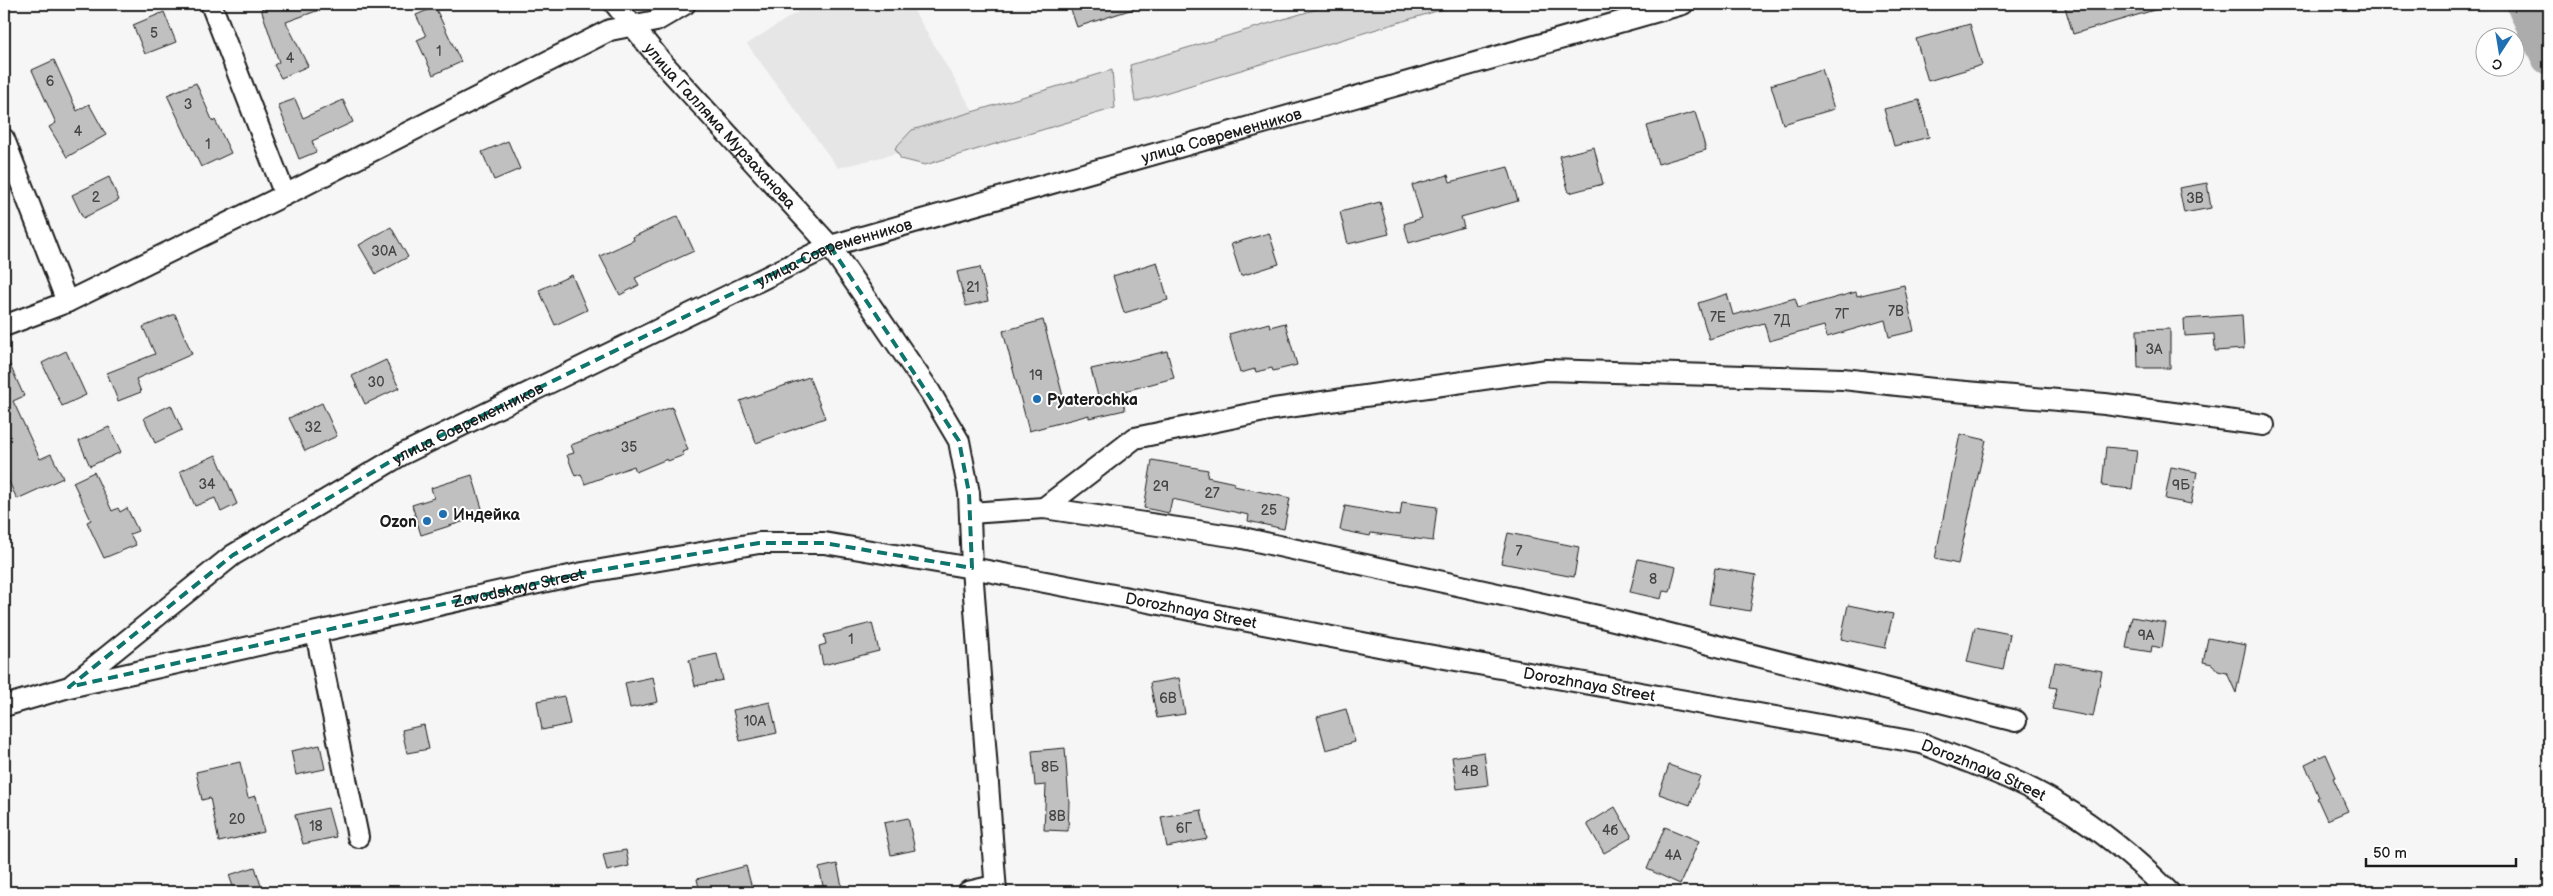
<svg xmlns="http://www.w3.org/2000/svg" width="2553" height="896" viewBox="0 0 2553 896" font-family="'Balsamiq Sans',sans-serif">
<rect width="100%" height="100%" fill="#f6f6f6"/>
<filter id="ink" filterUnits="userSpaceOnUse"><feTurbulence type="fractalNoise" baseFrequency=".02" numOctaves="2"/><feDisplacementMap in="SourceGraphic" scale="10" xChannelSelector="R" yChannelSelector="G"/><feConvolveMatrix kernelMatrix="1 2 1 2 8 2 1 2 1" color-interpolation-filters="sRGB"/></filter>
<g filter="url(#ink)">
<polygon fill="#e6e6e6" points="810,4 910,4 985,131 838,168 747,44"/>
<g fill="#d6d6d6" stroke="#797979">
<polygon points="1334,4 1460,4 1135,102 1130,65"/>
<polygon points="2536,4 2549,4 2549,41"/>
<polygon points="1112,70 1115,108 925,165 901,159 895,148 912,130"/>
</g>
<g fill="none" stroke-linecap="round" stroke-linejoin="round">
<polyline stroke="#acacac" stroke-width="36" points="2524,4 2549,57"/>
</g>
<g fill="#c0c0c0" stroke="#1c1c1c">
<polygon points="263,4 330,4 330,6 286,22 308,66 281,78 274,65 279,62 261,9 264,8"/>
<polygon points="1069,4 1139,4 1139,7 1077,27"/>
<polygon points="2064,4 2160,4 2161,8 2073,34"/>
<polygon points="435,7 461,62 433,75 417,40 426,36 416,15"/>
<polygon points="164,12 176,42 145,54 133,25"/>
<polygon points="1970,24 1982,65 1928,81 1916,39"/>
<polygon points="54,60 77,111 89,104 106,135 67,157 49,127 56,123 32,70"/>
<polygon points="1822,69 1834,109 1783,124 1771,85"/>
<polygon points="196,83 213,122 215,120 231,153 201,167 167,95"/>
<polygon points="295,99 303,118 343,100 353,122 312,141 316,152 299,159 278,105"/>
<polygon points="1919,100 1929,137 1894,146 1884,109"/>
<polygon points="1695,112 1706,150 1658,164 1647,126"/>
<polygon points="508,141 520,169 494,180 482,152"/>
<polygon points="1594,147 1603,184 1569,193 1559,156"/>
<polygon points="1508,167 1518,201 1461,217 1464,227 1409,243 1404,224 1422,218 1412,185 1448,175 1450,182"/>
<polygon points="109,177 119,200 83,218 72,195"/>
<polygon points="2207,183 2211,208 2184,213 2179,188"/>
<polygon points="1380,202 1389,234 1348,244 1340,212"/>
<polygon points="678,216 694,251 635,278 639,285 620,295 600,256 634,240 633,237"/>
<polygon points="391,227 408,257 376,274 359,245"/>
<polygon points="1269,233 1279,264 1241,276 1231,244"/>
<polygon points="1157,262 1168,300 1124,313 1113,276"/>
<polygon points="980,267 988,301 966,306 957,272"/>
<polygon points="572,275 587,310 555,325 539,290"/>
<polygon points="1904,285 1914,331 1889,337 1885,320 1827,337 1824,326 1769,341 1764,323 1709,339 1698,303 1727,294 1733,315 1795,298 1798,308 1856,292 1857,296"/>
<polygon points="175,314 192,354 136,379 141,392 118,401 107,373 155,354 143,327"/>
<polygon points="2242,315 2244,349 2215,351 2214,334 2185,336 2184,319"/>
<polygon points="1043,320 1065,404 1098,396 1091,369 1114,364 1167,351 1174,378 1121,392 1125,410 1089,418 1089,415 1029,431 1003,331"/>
<polygon points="1269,323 1270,327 1285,323 1297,365 1273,371 1272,368 1256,372 1255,369 1240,373 1229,334"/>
<polygon points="2170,329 2170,368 2138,368 2137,330"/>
<polygon points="66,351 86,395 62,406 42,363"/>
<polygon points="4,352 24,396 13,401 40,459 51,454 63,478 17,499 4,471"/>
<polygon points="386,360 399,388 365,404 352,376"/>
<polygon points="809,377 825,418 756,443 740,401"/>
<polygon points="322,403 337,436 305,451 289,418"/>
<polygon points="171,405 182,430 155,443 144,418"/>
<polygon points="672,407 688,450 682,452 684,455 668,461 667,459 636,472 634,466 585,484 581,474 575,476 567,455 574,453 571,445"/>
<polygon points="109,427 121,452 90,466 79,441"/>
<polygon points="1960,434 1986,440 1958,564 1935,559"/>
<polygon points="2106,447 2137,450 2132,489 2102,486"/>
<polygon points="216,455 237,504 221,512 215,498 195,506 180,471"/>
<polygon points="1152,460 1208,470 1207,477 1235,483 1234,486 1290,498 1284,529 1248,521 1249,515 1172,499 1169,513 1144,508"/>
<polygon points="2171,467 2197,472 2191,504 2165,499"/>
<polygon points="94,472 112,511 118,508 120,512 127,508 138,531 130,534 136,545 104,558 87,522 91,520 73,482"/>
<polygon points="472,475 484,515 421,535 412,505 434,498 431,488"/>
<polygon points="1402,502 1437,507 1433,541 1371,533 1370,536 1340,530 1345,506 1400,516"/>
<polygon points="1508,533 1579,547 1574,577 1501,563"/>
<polygon points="1638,559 1676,567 1670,592 1663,591 1661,599 1630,592"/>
<polygon points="1715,568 1756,575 1750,611 1709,604"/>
<polygon points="1848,605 1893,614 1885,648 1841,639"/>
<polygon points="2132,617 2166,623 2162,648 2152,646 2151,652 2126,648"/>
<polygon points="872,623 879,651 823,665 819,646 826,644 824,635"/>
<polygon points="1975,627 2010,634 2003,670 1967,662"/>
<polygon points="2208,638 2246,645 2236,693 2227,673 2218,671 2212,664 2203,662"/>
<polygon points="717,654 723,680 695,686 689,660"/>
<polygon points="2055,662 2102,671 2093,717 2052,709 2057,688 2050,687"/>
<polygon points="653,677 658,702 630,708 625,683"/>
<polygon points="1179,678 1185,714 1157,718 1150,683"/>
<polygon points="564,696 570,724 542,730 537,701"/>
<polygon points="770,702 777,733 740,741 733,710"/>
<polygon points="1346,709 1355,742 1326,750 1317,717"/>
<polygon points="424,725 429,749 407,753 402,730"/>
<polygon points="320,745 325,769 296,775 291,751"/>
<polygon points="1065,748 1069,802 1068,831 1044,830 1046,785 1035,786 1032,751"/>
<polygon points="1484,752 1488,785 1457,789 1452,757"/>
<polygon points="2326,754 2336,777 2333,778 2348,811 2327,820 2317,798 2319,797 2305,764"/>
<polygon points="240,762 248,798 256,796 264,832 219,842 210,798 202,800 196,772"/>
<polygon points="1669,765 1700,776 1690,805 1659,794"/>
<polygon points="1615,807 1632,837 1604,853 1587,824"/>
<polygon points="328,808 336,837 303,844 295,815"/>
<polygon points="1201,810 1207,839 1167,847 1161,817"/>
<polygon points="908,818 915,850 891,855 884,823"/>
<polygon points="1665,827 1699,841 1680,884 1647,869"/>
<polygon points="626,850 629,866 607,871 603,854"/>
<polygon points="837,864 842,886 824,890 819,868"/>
<polygon points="746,866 753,892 700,892 697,879"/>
<polygon points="255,867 263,892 235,892 229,875"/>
</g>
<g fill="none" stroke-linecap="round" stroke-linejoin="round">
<defs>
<g id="minor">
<polyline points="211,4 285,195"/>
<path id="s1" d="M615 4 661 61 830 246 930 392 959 441 969 493 972 568 996 892"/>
<polyline points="4,139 67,302"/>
<polyline points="4,326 67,302 285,195 610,30 656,21 685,4"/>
<polyline points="1044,508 1135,438 1274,409 1547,370 1843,379 1943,390 2105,404 2264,425"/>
<polyline points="970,513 1044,508 1238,537 1598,616 2016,721"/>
<polyline points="316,633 358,837"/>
<path id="s2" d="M73 684 233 555 403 454 830 246 1683 4"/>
<path id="s3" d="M4 706 69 687 583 573 759 543H824L972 568 1394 649 1921 743C1967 762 2017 778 2060 805 2100 829 2136 859 2169 892"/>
<polyline points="968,892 994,886"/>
</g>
</defs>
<use href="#minor" stroke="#1c1c1c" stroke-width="24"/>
<use href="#minor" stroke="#fff" stroke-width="20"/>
</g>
</g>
<path fill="none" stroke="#0f766e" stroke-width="4" stroke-dasharray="10 6" stroke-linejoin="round" d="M830 246 959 441 969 493 972 568 824 543H759L583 573 69 687 233 555 403 454Z"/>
<g fill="#1f6fb2" stroke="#fff" stroke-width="2">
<circle cx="1037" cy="399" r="5"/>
<circle cx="443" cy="514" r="5"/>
<circle cx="427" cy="521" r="5"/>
</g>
<g text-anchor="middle" stroke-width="4" stroke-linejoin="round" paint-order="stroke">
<g font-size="14" fill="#454545">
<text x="154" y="38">5</text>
<text x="439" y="56">1</text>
<text x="290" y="63">4</text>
<text x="50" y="86">6</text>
<text x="188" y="109">3</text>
<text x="78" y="136">4</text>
<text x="208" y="149">1</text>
<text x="96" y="202">2</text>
<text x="2195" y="203">3В</text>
<text x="384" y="256">30А</text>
<text x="973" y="292">21</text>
<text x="1896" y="316">7В</text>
<text x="1842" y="319">7Г</text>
<text x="1718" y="322">7Е</text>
<text x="1782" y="325">7Д</text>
<text x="2154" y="354">3А</text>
<text x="1036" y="380">19</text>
<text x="376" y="387">30</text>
<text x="313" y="432">32</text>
<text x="629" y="452">35</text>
<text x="207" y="489">34</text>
<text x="2181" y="490">9Б</text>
<text x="1161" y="491">29</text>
<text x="1212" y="498">27</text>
<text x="1269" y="515">25</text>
<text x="1519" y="556">7</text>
<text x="1653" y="584">8</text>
<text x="2146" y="640">9А</text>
<text x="851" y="644">1</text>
<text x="1168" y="703">6В</text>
<text x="755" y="726">10А</text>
<text x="1050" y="772">8Б</text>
<text x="1470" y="776">4В</text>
<text x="1057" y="821">8В</text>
<text x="237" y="824">20</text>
<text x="316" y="831">18</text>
<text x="1184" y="833">6Г</text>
<text x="1610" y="835">4б</text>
<text x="1673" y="860">4А</text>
</g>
<g font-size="16" fill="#1c1c1c" stroke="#fff">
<text dy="6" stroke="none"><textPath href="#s1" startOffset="161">улица Галляма Мурзаханова</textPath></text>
<text dy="6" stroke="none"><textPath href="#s2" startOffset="1285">улица Современников</textPath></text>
<text dy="6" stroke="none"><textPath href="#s2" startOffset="880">улица Современников</textPath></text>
<text dy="6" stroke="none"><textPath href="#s2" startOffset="475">улица Современников</textPath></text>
<text dy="6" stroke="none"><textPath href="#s3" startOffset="528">Zavodskaya Street</textPath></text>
<text dy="6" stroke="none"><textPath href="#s3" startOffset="1211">Dorozhnaya Street</textPath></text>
<text dy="6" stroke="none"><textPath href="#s3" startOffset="1616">Dorozhnaya Street</textPath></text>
<text dy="6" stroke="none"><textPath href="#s3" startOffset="2021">Dorozhnaya Street</textPath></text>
</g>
<g font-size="16" font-weight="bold" fill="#1c1c1c" stroke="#fff" text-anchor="start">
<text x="1047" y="405">Pyaterochka</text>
<text x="453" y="520">Индейка</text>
<text x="417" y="527" text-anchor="end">Ozon</text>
</g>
</g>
<rect width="2553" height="896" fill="none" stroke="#fff" stroke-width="20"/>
<rect x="10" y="10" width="2533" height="876" fill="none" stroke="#1c1c1c" stroke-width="2" filter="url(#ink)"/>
<g transform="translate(2500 52) rotate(192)"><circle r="24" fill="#ffffff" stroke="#a4a4a4"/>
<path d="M0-4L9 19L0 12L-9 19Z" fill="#1f6fb2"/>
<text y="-8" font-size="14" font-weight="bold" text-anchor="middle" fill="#1c1c1c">С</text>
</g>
<path d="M2366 858v8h150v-8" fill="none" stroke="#1c1c1c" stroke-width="2.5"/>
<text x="2373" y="858" font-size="15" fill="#1c1c1c" stroke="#ffffff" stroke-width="4" paint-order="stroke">50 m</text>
</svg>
